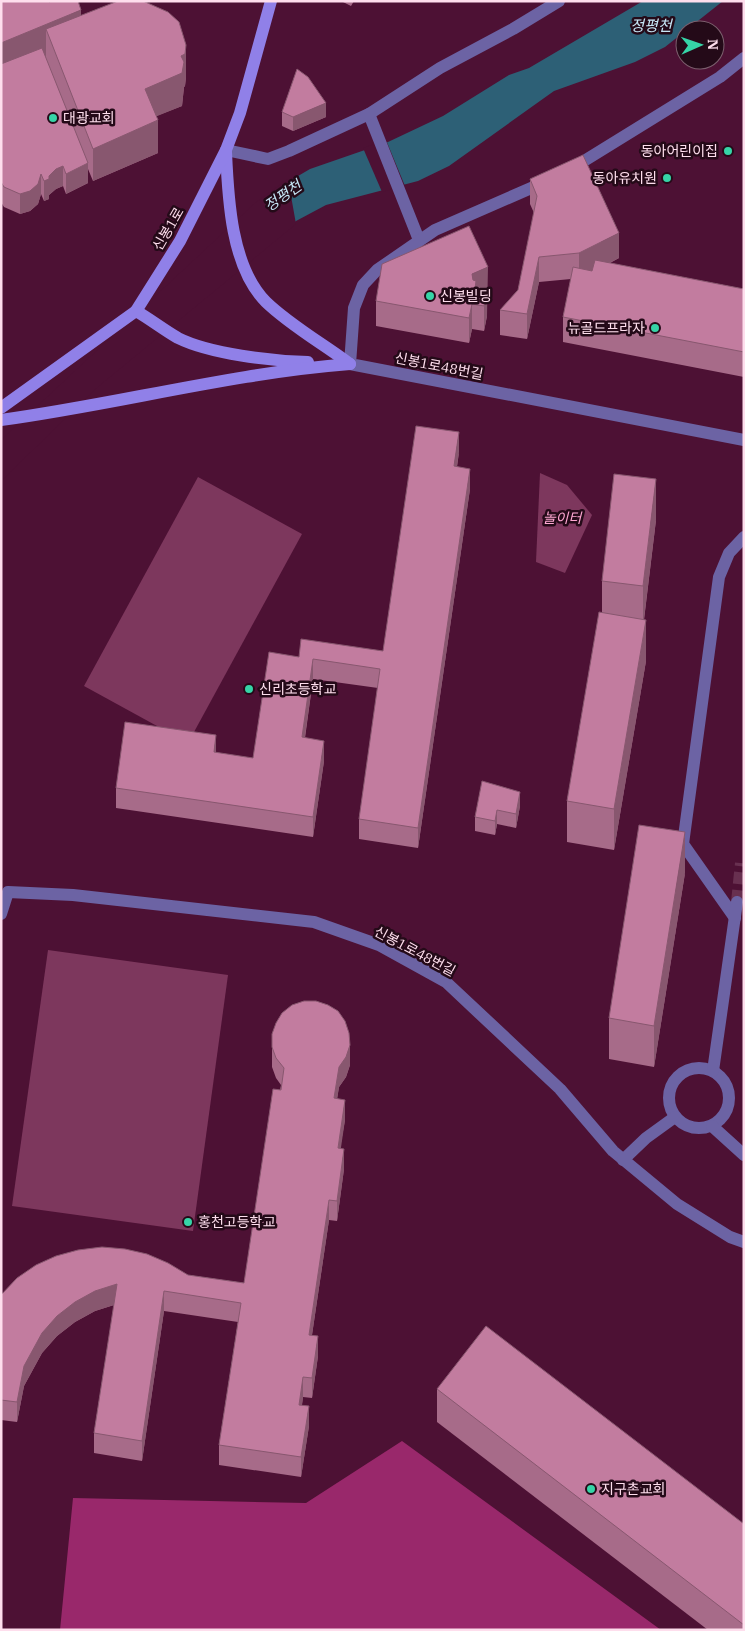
<svg xmlns="http://www.w3.org/2000/svg" width="745" height="1631" viewBox="0 0 745 1631" font-family="'IBM Plex Serif','Noto Sans KR',serif">
<rect width="100%" height="100%" fill="#4d1134"/>
<g fill="#7d375d">
<polygon points="540,473 567,485 592,515 565,573 536,562"/>
<polygon points="198,477 302,534 188,743 84,686"/>
<polygon points="48,950 228,975 193,1231 12,1206"/>
</g>
<polygon fill="#99286b" points="402,1441 661,1630 60,1630 73,1498 306,1503"/>
<polygon fill="#2d6076" points="643,1 723,1 665,47 635,62 554,91 449,166 418,181 326,205 296,221 211,289 281,186 310,169 388,142 443,116 509,75 529,68"/>
<g fill="#4d1134">
<polygon points="386,140 405,186 382,192 363,148"/>
<polygon points="288,179 296,224 99,386 1,481 1,440 255,203"/>
</g>
<g fill="none" stroke-linecap="round" stroke-linejoin="round">
<polyline stroke="#683050" stroke-width="12" stroke-dasharray="12 6" stroke-linecap="butt" points="737,902 741,863"/>
<g stroke="#6c63a4" stroke-width="12">
<polyline points="369,114 419,240"/>
<polyline points="226,150 268,159 289,151 369,114 440,68 513,29 559,1"/>
<polyline points="571,169 720,77 744,58"/>
<polyline points="545,182 435,230 377,270 363,285 354,308 350,364 744,440"/>
<polyline points="1,914 8,892 73,895 314,922 379,945 446,982 560,1089 613,1151 677,1204 730,1237 744,1242"/>
<polyline points="735,918 683,844 719,577 729,553 744,537"/>
<circle cx="699" cy="1098" r="30"/>
<polyline points="713,1071 737,902"/>
<polyline points="712,1126 744,1155"/>
<polyline points="623,1160 646,1138 675,1117"/>
</g>
<g stroke="#9080e8" stroke-width="12">
<path d="M226 152C228 198 231 267 266 302 291 326 322 343 350 364"/>
<path d="M136 311C150 319 164 330 178 338 210 354 272 361 308 362"/>
<polyline points="1,408 136,311 180,241 226,150 240,113 271,1"/>
<path d="M1 420C118 404 233 373 350 364"/>
</g>
</g>
<g fill="#a76b89">
<polygon points="1,1 81,16 186,77 185,86 184,87 182,106 156,116 158,153 93,181 88,169 88,183 66,194 63,186 56,189 49,195 49,199 44,201 41,194 38,204 30,211 20,214 4,207 1,202"/>
<polygon points="341,1 354,1 351,6"/>
<polygon points="282,112 326,117 293,131 282,126"/>
<polygon points="530,179 619,258 610,263 744,289 744,377 563,342 563,317 571,279 539,282 527,339 500,335 500,310 518,290 534,213 530,204"/>
<polygon points="487,292 487,316 484,331 472,329 469,343 376,326 376,301 488,292"/>
<polygon points="459,452 457,467 470,489 418,848 359,839 359,819 378,688 313,679 305,738 324,761 313,837 116,808 116,788 253,758 299,657 383,651"/>
<polygon points="656,520 644,620 646,661 614,850 567,842 567,801 602,612 602,581"/>
<polygon points="520,792 520,806 516,828 497,824 495,835 475,831 475,817"/>
<polygon points="685,873 654,1067 609,1059 609,1018"/>
<polygon points="272,1034 350,1065 346,1077 339,1087 337,1099 345,1120 340,1148 344,1169 337,1221 329,1220 312,1335 318,1356 312,1398 303,1397 302,1405 309,1426 301,1477 219,1465 219,1445 238,1322 164,1311 142,1461 94,1453 94,1433 114,1305 95,1311 75,1322 57,1336 42,1353 24,1386 17,1422 1,1420 1,1295 188,1275 244,1283 281,1085 276,1078 272,1067"/>
<polygon points="437,1389 744,1524 744,1630 708,1630 437,1422"/>
</g>
<g fill="#88576f">
<polygon points="81,10 81,42 46,29 46,56 1,75 1,43"/>
<polygon points="186,45 186,77 185,86 184,87 182,106 145,121 145,89 181,56"/>
<polygon points="326,103 326,117 293,131 293,117"/>
<polygon points="158,120 158,153 93,181 93,149"/>
<polygon points="88,163 88,183 66,194 66,174"/>
<polygon points="63,166 63,186 56,189 49,195 49,199 44,201 44,181 56,169"/>
<polygon points="41,174 41,194 38,204 30,211 20,214 20,194"/>
<polygon points="619,233 619,258 579,278 579,253"/>
<polygon points="539,257 539,282 527,339 527,314"/>
<polygon points="488,267 487,316 484,331 484,306 476,305 472,274"/>
<polygon points="472,304 472,329 469,343 469,318"/>
<polygon points="459,432 459,452 454,486 454,466"/>
<polygon points="470,469 470,489 418,848 418,828"/>
<polygon points="656,479 656,520 643,627 643,586"/>
<polygon points="646,620 646,661 614,850 614,809"/>
<polygon points="313,659 313,679 302,757 302,737"/>
<polygon points="216,735 216,755 214,752"/>
<polygon points="324,741 324,761 313,837 313,817"/>
<polygon points="520,792 520,806 516,828 516,814"/>
<polygon points="497,810 497,824 495,835 495,821"/>
<polygon points="685,832 685,873 654,1067 654,1026"/>
<polygon points="350,1045 350,1065 346,1077 339,1087 334,1118 334,1098 339,1067"/>
<polygon points="345,1100 345,1120 338,1168 338,1148"/>
<polygon points="344,1149 344,1169 337,1221 337,1201"/>
<polygon points="329,1200 329,1220 309,1355 309,1335"/>
<polygon points="117,1284 117,1304 95,1311 75,1322 57,1336 42,1353 24,1386 17,1422 17,1402 24,1366 42,1333 57,1316 75,1302 95,1291"/>
<polygon points="164,1291 164,1311 142,1461 142,1441"/>
<polygon points="318,1336 318,1356 312,1398 312,1378"/>
<polygon points="303,1377 303,1397 299,1425 299,1405"/>
<polygon points="309,1406 309,1426 301,1477 301,1457"/>
</g>
<g fill="#c27c9f" stroke="#88576f">
<polygon points="1,1 49,1 49,2 51,1 78,1 81,10 1,43"/>
<polygon points="118,1 143,1 168,12 179,22 186,45 185,54 181,56 184,62 182,73 145,89 158,120 93,149 46,29"/>
<polygon points="42,48 88,163 66,174 63,166 56,169 49,176 49,179 44,181 41,174 38,184 30,191 20,194 4,187 1,182 1,64"/>
<polygon points="297,69 308,77 326,103 293,117 282,112"/>
<polygon points="583,155 619,233 579,253 539,257 527,314 500,310 518,290 537,196 530,179"/>
<polygon points="469,226 488,267 472,274 473,280 476,281 475,289 487,291 484,306 472,304 469,318 376,301 382,264"/>
<polygon points="595,260 744,289 744,352 563,317 573,267 592,271"/>
<polygon points="416,426 459,432 454,466 470,469 418,828 359,819 380,669 313,659 302,737 324,741 313,817 116,788 125,722 216,735 214,752 253,758 269,652 299,657 301,639 383,651"/>
<polygon points="614,474 656,479 643,586 602,581"/>
<polygon points="599,612 646,620 614,809 567,801"/>
<polygon points="482,781 520,792 516,814 497,810 495,821 475,817"/>
<polygon points="639,825 685,832 654,1026 609,1018"/>
<polygon points="304,1001 316,1001 328,1005 338,1011 345,1021 349,1033 350,1045 346,1057 339,1067 334,1098 345,1100 338,1148 344,1149 337,1201 329,1200 309,1335 318,1336 312,1378 303,1377 299,1405 309,1406 301,1457 219,1445 241,1303 164,1291 142,1441 94,1433 117,1284 95,1291 75,1302 57,1316 42,1333 24,1366 17,1402 1,1400 1,1295 17,1278 36,1265 56,1256 78,1250 102,1247 125,1249 147,1254 168,1263 188,1275 244,1283 273,1089 281,1090 284,1068 276,1058 272,1047 272,1034 276,1023 282,1013 292,1005"/>
<polygon points="486,1326 744,1524 744,1625 437,1389"/>
</g>
<g fill="#36d4a7" stroke="#240a18" stroke-width="2">
<circle cx="53" cy="118" r="5"/>
<circle cx="728" cy="151" r="5"/>
<circle cx="667" cy="178" r="5"/>
<circle cx="430" cy="296" r="5"/>
<circle cx="655" cy="328" r="5"/>
<circle cx="249" cy="689" r="5"/>
<circle cx="188" cy="1222" r="5"/>
<circle cx="591" cy="1489" r="5"/>
</g>
<g text-anchor="middle" stroke-width="5" stroke-linejoin="round" paint-order="stroke">
<g font-size="14" fill="#fedeed" stroke="#240a18" text-anchor="start">
<text x="63" y="123">대광교회</text>
<text x="718" y="156" text-anchor="end">동아어린이집</text>
<text x="657" y="183" text-anchor="end">동아유치원</text>
<text x="440" y="301">신봉빌딩</text>
<text x="645" y="333" text-anchor="end">뉴골드프라자</text>
<text x="259" y="694">신리초등학교</text>
<text x="198" y="1227">홍천고등학교</text>
<text x="601" y="1494">지구촌교회</text>
</g>
<g font-size="14" fill="#fedeed" stroke="#240a18">
<text transform="translate(168 229) rotate(-60)" y="5">신봉1로</text>
<text transform="translate(439 366) rotate(11)" y="5">신봉1로48번길</text>
<text transform="translate(415 951) rotate(28)" y="5">신봉1로48번길</text>
</g>
<g font-size="14" font-style="italic" fill="#ffa7d3" stroke="#240a18">
<text x="562" y="523">놀이터</text>
</g>
<g font-size="15" font-style="italic" fill="#c7e7f6" stroke="#240a18">
<text x="651" y="31">정평천</text>
<text transform="translate(283 196) rotate(-35)" y="5">정평천</text>
</g>
</g>
<rect width="745" height="1631" fill="none" stroke="#fedeed" stroke-width="5"/>
<g transform="translate(700 45) rotate(88)"><circle r="24" fill="#240a18" stroke="#7b5f6d"/>
<path d="M0-4L9 19L0 12L-9 19Z" fill="#36d4a7"/>
<text y="-8" font-size="14" font-weight="bold" text-anchor="middle" fill="#fedeed">N</text>
</g>
</svg>
